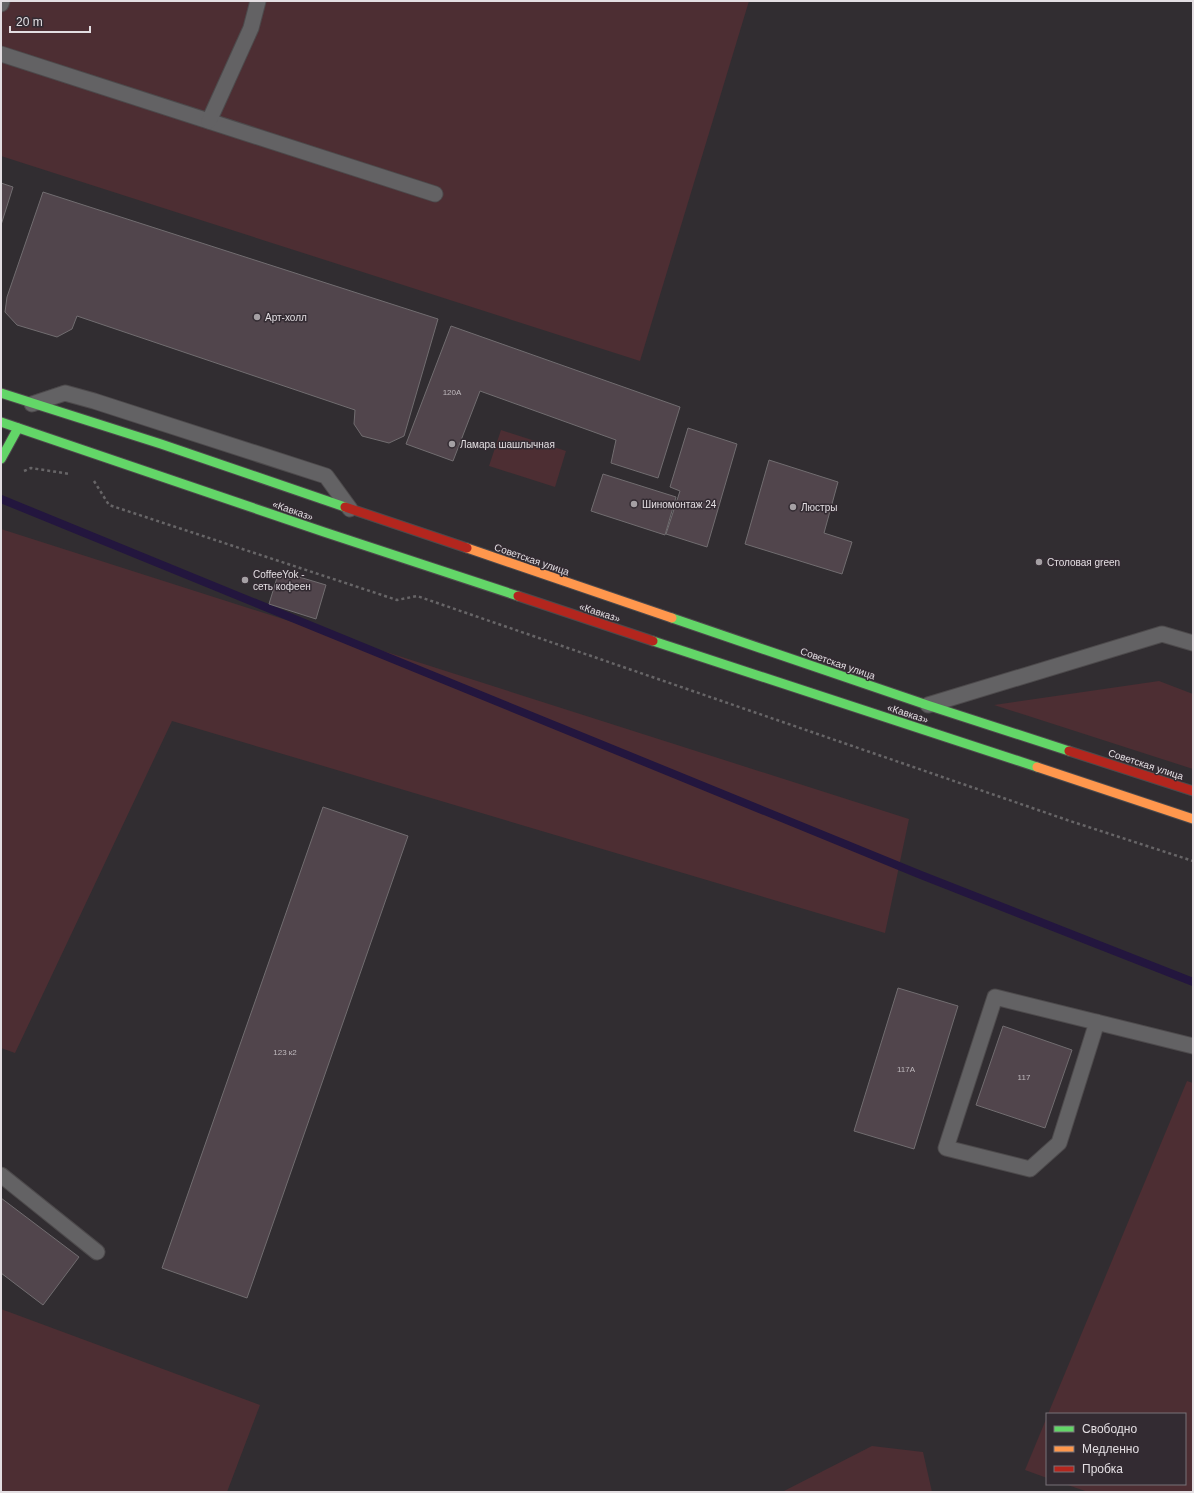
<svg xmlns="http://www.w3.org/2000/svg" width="1194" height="1493" viewBox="0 0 1194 1493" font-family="Helvetica,sans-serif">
<rect width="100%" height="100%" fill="#312d31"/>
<g fill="#4d2e33">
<polygon points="1,1 749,1 640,361 1,156"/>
<polygon points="501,430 566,451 555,487 489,466"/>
<polygon points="1,529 909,819 885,933 172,721 15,1053 1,1048"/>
<polygon points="1159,681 1193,694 1193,769 994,705"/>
<polygon points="1187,1081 1193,1083 1193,1492 1088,1492 1065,1484 1185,1484 1185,1414 1048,1414"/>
<polygon points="1,1309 260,1405 227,1492 1,1492"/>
<polygon points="1047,1417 1047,1478 1025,1470"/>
<polygon points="872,1446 923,1452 932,1492 782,1492"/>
</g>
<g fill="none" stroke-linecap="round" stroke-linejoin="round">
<polyline stroke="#23163e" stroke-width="8" points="1,499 921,875 1193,982"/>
</g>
<g fill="#51454c" stroke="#716d70">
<polygon points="1,183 13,187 1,225"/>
<polygon points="43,192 438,319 404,436 389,443 362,436 354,424 355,410 77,316 72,329 57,337 17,325 5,312 7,297"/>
<polygon points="451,326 680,407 658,478 611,463 616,440 480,391 453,461 406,444"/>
<polygon points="688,428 737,444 707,547 666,534 680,491 670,487"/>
<polygon points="769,460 838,482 824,533 852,542 842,574 745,544"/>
<polygon points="603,474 676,497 665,535 591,511"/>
<polygon points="279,571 326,585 316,619 269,604"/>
<polygon points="323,807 408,836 247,1298 162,1268"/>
<polygon points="898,988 958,1006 914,1149 854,1131"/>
<polygon points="1003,1026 1072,1050 1045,1128 976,1105"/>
<polygon points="1,1198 79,1257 43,1305 1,1273"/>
</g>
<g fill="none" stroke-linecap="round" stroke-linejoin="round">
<defs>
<g id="lane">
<polyline points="1,4 2,1"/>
<polyline points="1,54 435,194"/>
<polyline points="209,121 251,28 258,1"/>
<polyline points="32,404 65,393 94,401 326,476 350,509"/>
<polyline points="928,705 1162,634 1193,643"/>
<polyline points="1097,1022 1059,1143 1030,1169 946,1148 995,997 1193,1046"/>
<polyline points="1,1175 97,1252"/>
</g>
<g id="fast">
<polyline points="1,393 161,444 345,507"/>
<polyline points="1,422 324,532 518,596"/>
<polyline points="1,459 18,428"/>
<polyline points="672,618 927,705 1069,751"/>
<polyline points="653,641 1037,767"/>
</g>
<g id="slow">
<polyline points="467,548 672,618"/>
<polyline points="1037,767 1193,819"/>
</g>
<g id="jam">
<polyline points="345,507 467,548"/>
<polyline points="518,596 653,641"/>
<polyline points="1069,751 1193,791"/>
</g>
</defs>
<use href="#lane" stroke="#4d4a4c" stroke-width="17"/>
<use href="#fast" stroke="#4d4a4c" stroke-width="11"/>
<use href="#slow" stroke="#4d4a4c" stroke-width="11"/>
<use href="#jam" stroke="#4d4a4c" stroke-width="11"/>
<g stroke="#676567" stroke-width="2.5" stroke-dasharray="3 3" stroke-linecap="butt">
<polyline points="24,471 31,468 70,474"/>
<polyline points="94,481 109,505 397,600 417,596 1070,821 1193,861"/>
</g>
<use href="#lane" stroke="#636264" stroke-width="15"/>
<use href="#fast" stroke="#63d668" stroke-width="9"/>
<use href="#slow" stroke="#ff974d" stroke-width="9"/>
<use href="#jam" stroke="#b3261e" stroke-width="9"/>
</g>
<g fill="#a5a0a4" stroke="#332b32" stroke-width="1.5">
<circle cx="257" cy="317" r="4"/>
<circle cx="452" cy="444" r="4"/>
<circle cx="634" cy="504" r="4"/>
<circle cx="793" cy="507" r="4"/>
<circle cx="1039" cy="562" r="4"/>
<circle cx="245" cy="580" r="4"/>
</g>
<g text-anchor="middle" stroke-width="3" stroke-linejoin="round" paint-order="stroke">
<g font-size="8" fill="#beb8bc">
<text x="452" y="395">120А</text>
<text x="285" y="1055">123 к2</text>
<text x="906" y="1072">117А</text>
<text x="1024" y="1080">117</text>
</g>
<g font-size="10" fill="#e3dee2" stroke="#332b32" text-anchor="start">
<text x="265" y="321">Арт-холл</text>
<text x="460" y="448">Ламара шашлычная</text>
<text x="642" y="508">Шиномонтаж 24</text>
<text x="801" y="511">Люстры</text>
<text x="1047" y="566">Столовая green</text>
<text x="253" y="578">CoffeeYok -<tspan x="253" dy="12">сеть кофеен</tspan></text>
</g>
<g font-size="10" fill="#e3dee2" stroke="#332b32">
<text transform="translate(293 510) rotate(19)" y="4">«Кавказ»</text>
<text transform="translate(532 559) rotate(19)" y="4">Советская улица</text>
<text transform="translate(600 612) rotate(18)" y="4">«Кавказ»</text>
<text transform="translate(838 663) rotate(19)" y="4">Советская улица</text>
<text transform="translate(908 713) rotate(18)" y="4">«Кавказ»</text>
<text transform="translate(1146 764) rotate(18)" y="4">Советская улица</text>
</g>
</g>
<rect width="1194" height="1493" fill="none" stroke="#e3dee2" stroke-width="4"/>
<rect x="1046" y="1413" width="140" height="72" fill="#332b32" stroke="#797378"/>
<rect x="1054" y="1426" width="20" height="6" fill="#63d668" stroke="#797378"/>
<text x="1082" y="1433" font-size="12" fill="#e3dee2">Свободно</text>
<rect x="1054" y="1446" width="20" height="6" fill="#ff974d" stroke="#797378"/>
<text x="1082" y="1453" font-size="12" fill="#e3dee2">Медленно</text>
<rect x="1054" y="1466" width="20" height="6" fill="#b3261e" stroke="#797378"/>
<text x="1082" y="1473" font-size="12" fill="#e3dee2">Пробка</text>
<path d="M10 26v6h80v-6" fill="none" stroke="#e3dee2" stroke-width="2"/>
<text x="16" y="26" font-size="12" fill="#e3dee2" stroke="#332b32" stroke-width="3" paint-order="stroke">20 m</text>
</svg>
